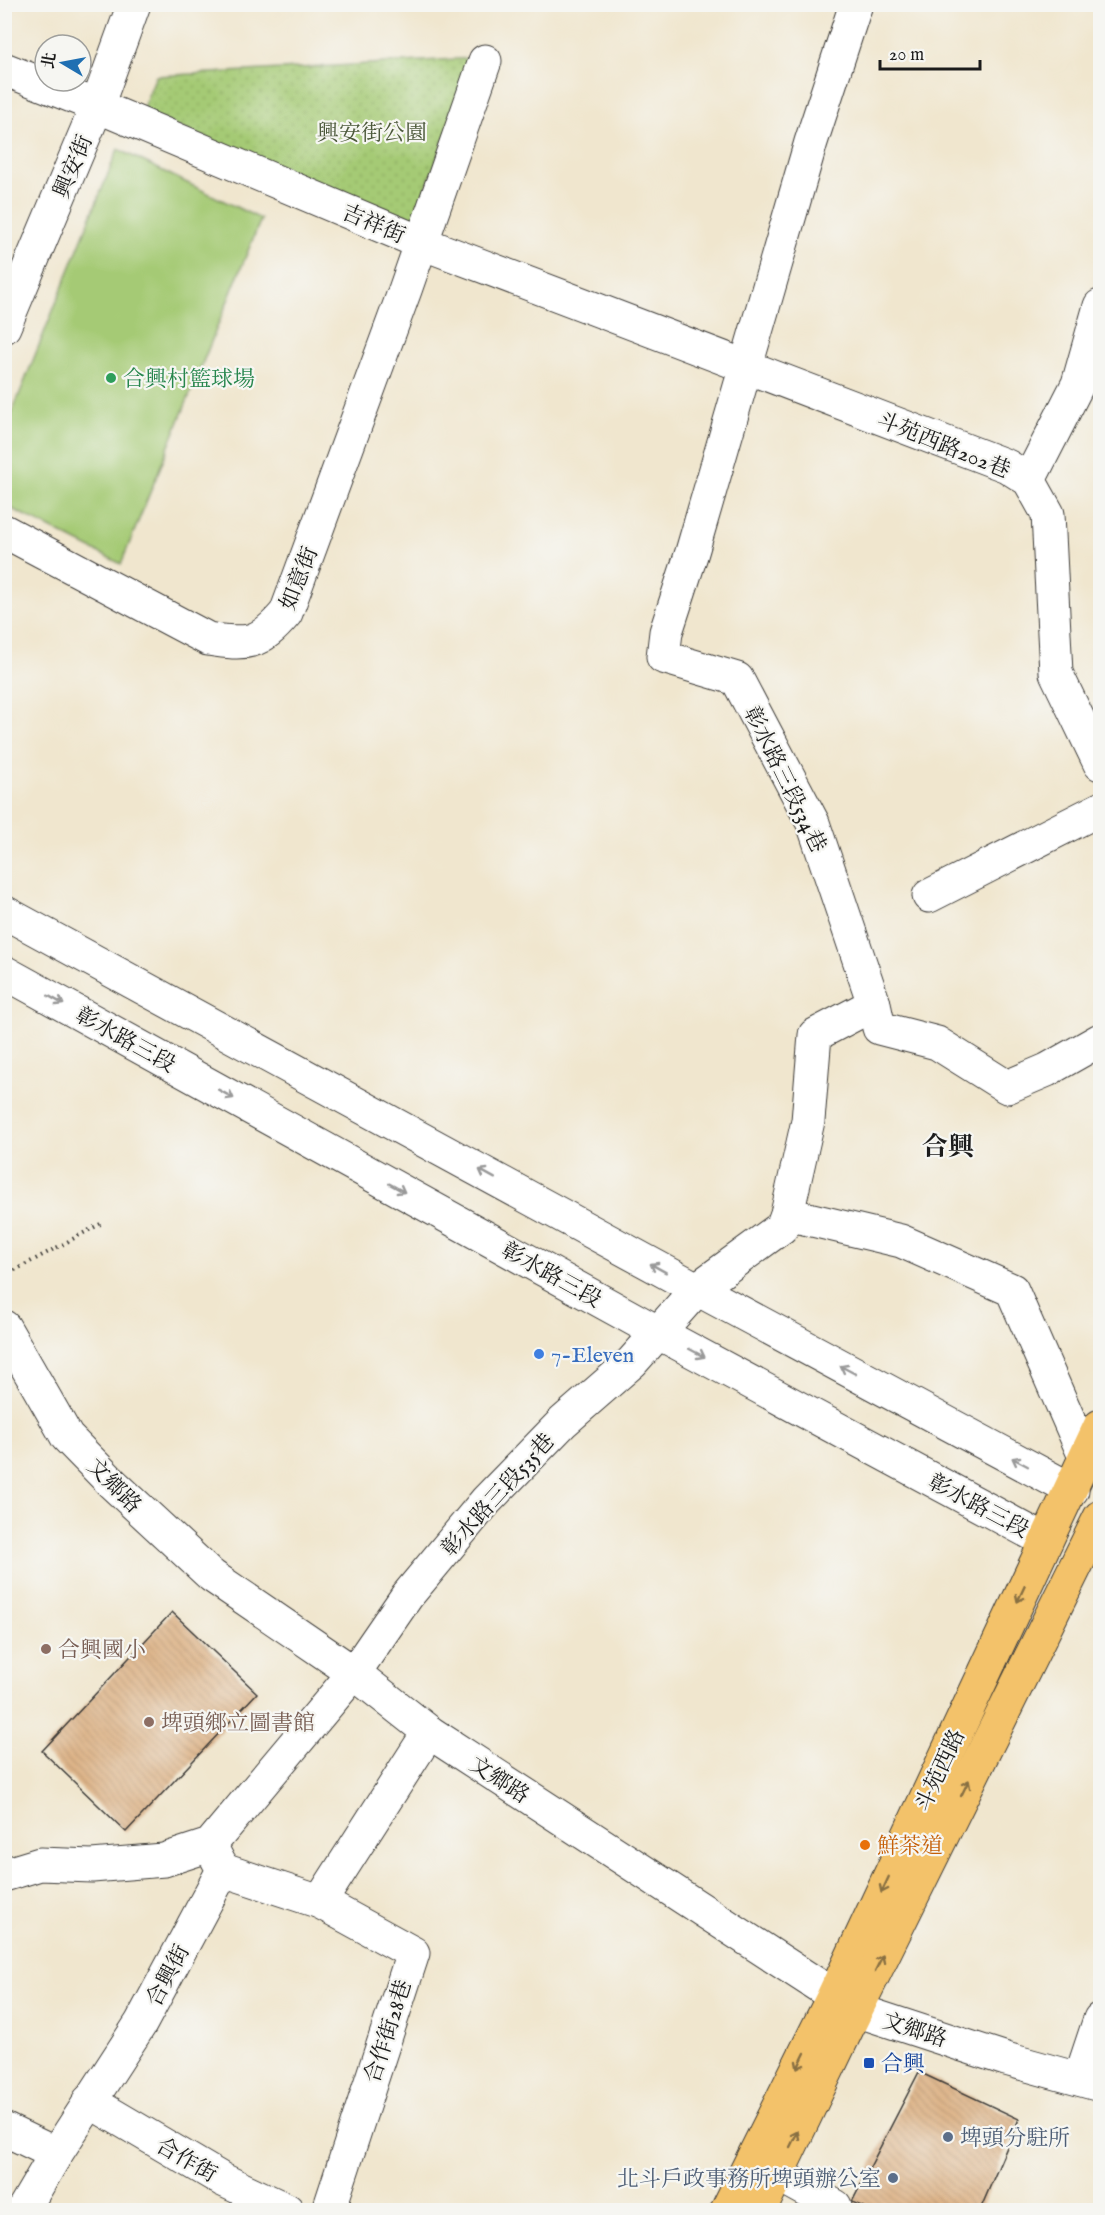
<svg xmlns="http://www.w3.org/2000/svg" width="1105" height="2215" viewBox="0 0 1105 2215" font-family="'IM FELL English','Noto Serif TC',serif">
<defs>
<pattern id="park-dots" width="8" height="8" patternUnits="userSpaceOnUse" patternTransform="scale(1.5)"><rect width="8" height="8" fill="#a5ca74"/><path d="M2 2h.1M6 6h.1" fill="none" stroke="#8dad64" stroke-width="1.8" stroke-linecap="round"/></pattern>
<pattern id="building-back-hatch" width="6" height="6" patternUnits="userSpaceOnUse" patternTransform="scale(1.5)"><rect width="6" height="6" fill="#ddb387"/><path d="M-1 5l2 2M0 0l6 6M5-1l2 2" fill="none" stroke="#bd9974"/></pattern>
</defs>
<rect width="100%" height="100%" fill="#f6f6f2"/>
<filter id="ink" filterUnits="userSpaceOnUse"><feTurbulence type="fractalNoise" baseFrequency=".0167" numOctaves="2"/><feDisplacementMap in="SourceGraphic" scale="12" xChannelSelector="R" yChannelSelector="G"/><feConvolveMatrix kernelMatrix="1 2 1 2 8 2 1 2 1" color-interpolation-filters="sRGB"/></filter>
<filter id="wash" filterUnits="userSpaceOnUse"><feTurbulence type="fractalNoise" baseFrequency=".008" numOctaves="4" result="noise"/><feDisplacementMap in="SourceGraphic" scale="24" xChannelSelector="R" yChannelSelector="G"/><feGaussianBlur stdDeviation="1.35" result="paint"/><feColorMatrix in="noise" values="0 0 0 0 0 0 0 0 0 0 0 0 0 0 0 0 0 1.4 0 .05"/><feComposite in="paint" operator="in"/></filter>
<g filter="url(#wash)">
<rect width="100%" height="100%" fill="#f0e6ce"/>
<polygon fill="url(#park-dots)" stroke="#607348" stroke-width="1.5" points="474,58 414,222 141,112 156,76"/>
<polygon fill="#a5ca74" stroke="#607348" stroke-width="1.5" points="118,149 261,219 121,564 4,505 5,430"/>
<g id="blocks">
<g fill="url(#building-back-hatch)">
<polygon points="172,1612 257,1693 126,1832 42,1751"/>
<polygon points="919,2072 1019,2119 980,2210 870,2210 852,2202"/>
</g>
</g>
</g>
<g filter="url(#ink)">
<use href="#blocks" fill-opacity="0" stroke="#3c3a37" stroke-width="1.5"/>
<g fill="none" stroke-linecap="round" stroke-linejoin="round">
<defs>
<g id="minor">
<polyline points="856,4 811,142 692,552 666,632 663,657 737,679 813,823 874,1004 879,1028 937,1043 1007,1087 1047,1070 1100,1040"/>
<polyline points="4,69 97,106 422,243 1007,466 1029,480 1048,514 1056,673 1100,764"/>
<polyline points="4,327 97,106 134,4"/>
<polyline points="1029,480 1078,384 1100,306"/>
<path d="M4 531 208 639C247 645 259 645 286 613L405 290 485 61"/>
<polyline points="929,896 1100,809"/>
<polyline points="4,912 697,1289 1072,1490"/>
<polyline points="4,972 659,1333 1046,1541"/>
<polyline points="787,1214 901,1241 1012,1290 1086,1459"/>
<polyline points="4,1327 67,1437 112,1483 212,1576 354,1673 429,1732 856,2010 1006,2059 1100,2085"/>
<polyline points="223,1870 320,1902 429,1732"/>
<polyline points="4,1875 40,1864 92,1866 164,1860 210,1845 354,1673 407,1596 486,1501 563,1422 632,1362 697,1289 782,1227 787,1214 808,1121 815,1035 874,1004"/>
<polyline points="320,1902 413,1953 329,2210"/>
<polyline points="1080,2079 1100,2019"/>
<polyline points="89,2101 223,2180 287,2210"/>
<polyline points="4,2129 56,2154"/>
<polyline points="751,2164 777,2174 835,2206 833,2210"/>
<polyline points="23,2210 56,2154 141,2023 223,1870 210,1845"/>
</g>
<g id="major">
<polyline points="727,2210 833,1997 1100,1426"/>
<polyline points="760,2210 856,2010 1100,1517"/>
</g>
</defs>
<use href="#minor" stroke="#3c3a37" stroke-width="35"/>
<use href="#major" stroke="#3c3a37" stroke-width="35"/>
<polyline stroke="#3c3a37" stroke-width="4" stroke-dasharray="1.5 4.5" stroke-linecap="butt" points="4,1276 104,1222"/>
<use href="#minor" stroke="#fff" stroke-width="33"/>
<use href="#major" stroke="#f3c26a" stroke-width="33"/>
</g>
<defs><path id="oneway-shaft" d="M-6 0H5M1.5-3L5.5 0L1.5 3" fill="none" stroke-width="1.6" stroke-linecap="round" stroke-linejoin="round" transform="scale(1.5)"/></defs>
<g stroke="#999">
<use href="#oneway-shaft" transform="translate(56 1000) rotate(29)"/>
<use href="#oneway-shaft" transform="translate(226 1094) rotate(29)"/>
<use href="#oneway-shaft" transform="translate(487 1174) rotate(-151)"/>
<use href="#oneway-shaft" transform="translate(397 1188) rotate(29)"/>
<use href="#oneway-shaft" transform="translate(658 1268) rotate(-151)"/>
<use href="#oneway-shaft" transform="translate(697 1353) rotate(28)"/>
<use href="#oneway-shaft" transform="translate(848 1370) rotate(-152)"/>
<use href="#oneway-shaft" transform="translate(1020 1462) rotate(-152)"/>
</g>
<g stroke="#886f43">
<use href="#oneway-shaft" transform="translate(1021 1594) rotate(115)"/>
<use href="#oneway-shaft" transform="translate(965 1788) rotate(-64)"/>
<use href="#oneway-shaft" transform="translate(885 1885) rotate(115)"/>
<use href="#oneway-shaft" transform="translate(879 1963) rotate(-64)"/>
<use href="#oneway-shaft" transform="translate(801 2061) rotate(116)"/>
<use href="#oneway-shaft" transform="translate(794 2139) rotate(-64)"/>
</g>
</g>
<circle fill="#2e9e5b" stroke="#f6f6f2" stroke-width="2" cx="111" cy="378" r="6"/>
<circle fill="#3f7fe0" stroke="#f6f6f2" stroke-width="2" cx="539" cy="1354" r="6"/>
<g fill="#8d6e63" stroke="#f6f6f2" stroke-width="2">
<circle cx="46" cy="1649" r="6"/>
<circle cx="149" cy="1722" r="6"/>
</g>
<circle fill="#e8710a" stroke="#f6f6f2" stroke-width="2" cx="865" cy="1845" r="6"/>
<rect fill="#1a4fb4" stroke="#f6f6f2" stroke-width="2" x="863" y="2057" width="12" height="12" rx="3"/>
<g fill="#5c6f8a" stroke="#f6f6f2" stroke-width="2">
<circle cx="948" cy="2137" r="6"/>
<circle cx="893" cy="2178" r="6"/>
</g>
<g text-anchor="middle" stroke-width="4.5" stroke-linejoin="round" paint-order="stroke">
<g font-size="22" fill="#4c593b" stroke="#f6f6f2">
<text x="372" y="140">興安街公園</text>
</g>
<g font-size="22" fill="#1c1c1c" stroke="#f6f6f2">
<text transform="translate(72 166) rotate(-67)" y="8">興安街</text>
<text transform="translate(374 223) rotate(23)" y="8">吉祥街</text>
<text transform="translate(944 444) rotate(22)" y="8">斗苑西路202巷</text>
<text transform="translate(298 578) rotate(-68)" y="8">如意街</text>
<text transform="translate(786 779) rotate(64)" y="8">彰水路三段534巷</text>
<text transform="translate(126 1039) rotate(29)" y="8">彰水路三段</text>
<text transform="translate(552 1274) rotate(29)" y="8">彰水路三段</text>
<text transform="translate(115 1485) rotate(45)" y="8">文鄉路</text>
<text transform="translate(497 1494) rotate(-48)" y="8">彰水路三段535巷</text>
<text transform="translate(979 1505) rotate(28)" y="8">彰水路三段</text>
<text transform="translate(939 1770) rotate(-65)" y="8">斗苑西路</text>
<text transform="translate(500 1779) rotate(33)" y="8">文鄉路</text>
<text transform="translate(167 1975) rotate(-62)" y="8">合興街</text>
<text transform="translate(915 2029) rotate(18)" y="8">文鄉路</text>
<text transform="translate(387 2031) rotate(-72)" y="8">合作街28巷</text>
<text transform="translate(187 2159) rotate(30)" y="8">合作街</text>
</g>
<g font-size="22" fill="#27864d" stroke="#f6f6f2" text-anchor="start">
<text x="123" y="386">合興村籃球場</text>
</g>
<g font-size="22" fill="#366cbe" stroke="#f6f6f2" text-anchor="start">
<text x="551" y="1362">7-Eleven</text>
</g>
<g font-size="22" fill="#785e54" stroke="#f6f6f2" text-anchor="start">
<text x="58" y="1657">合興國小</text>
<text x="161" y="1730">埤頭鄉立圖書館</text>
</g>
<g font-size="22" fill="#c56008" stroke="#f6f6f2" text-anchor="start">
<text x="877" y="1853">鮮茶道</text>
</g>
<g font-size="22" fill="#164399" stroke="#f6f6f2" text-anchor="start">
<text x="881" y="2071">合興</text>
</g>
<g font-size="22" fill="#4e5e75" stroke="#f6f6f2" text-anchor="start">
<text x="960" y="2145">埤頭分駐所</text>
<text x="881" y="2186" text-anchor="end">北斗戶政事務所埤頭辦公室</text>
</g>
<g font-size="26" font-weight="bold" fill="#1c1c1c" stroke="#f6f6f2">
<text x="948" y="1155">合興</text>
</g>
</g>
<rect width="1105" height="2215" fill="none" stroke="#f6f6f2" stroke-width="24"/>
<g transform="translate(63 63) rotate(280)"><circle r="28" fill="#f6f6f2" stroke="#9f9f9c" stroke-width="1.5"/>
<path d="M0-4.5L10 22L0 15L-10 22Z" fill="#1f6fb2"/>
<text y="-9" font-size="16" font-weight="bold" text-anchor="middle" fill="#1c1c1c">北</text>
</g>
<path d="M880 60v9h100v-9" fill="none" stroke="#1c1c1c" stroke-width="3"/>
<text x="889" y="60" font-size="18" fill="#1c1c1c" stroke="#f6f6f2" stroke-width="4.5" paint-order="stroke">20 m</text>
</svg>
